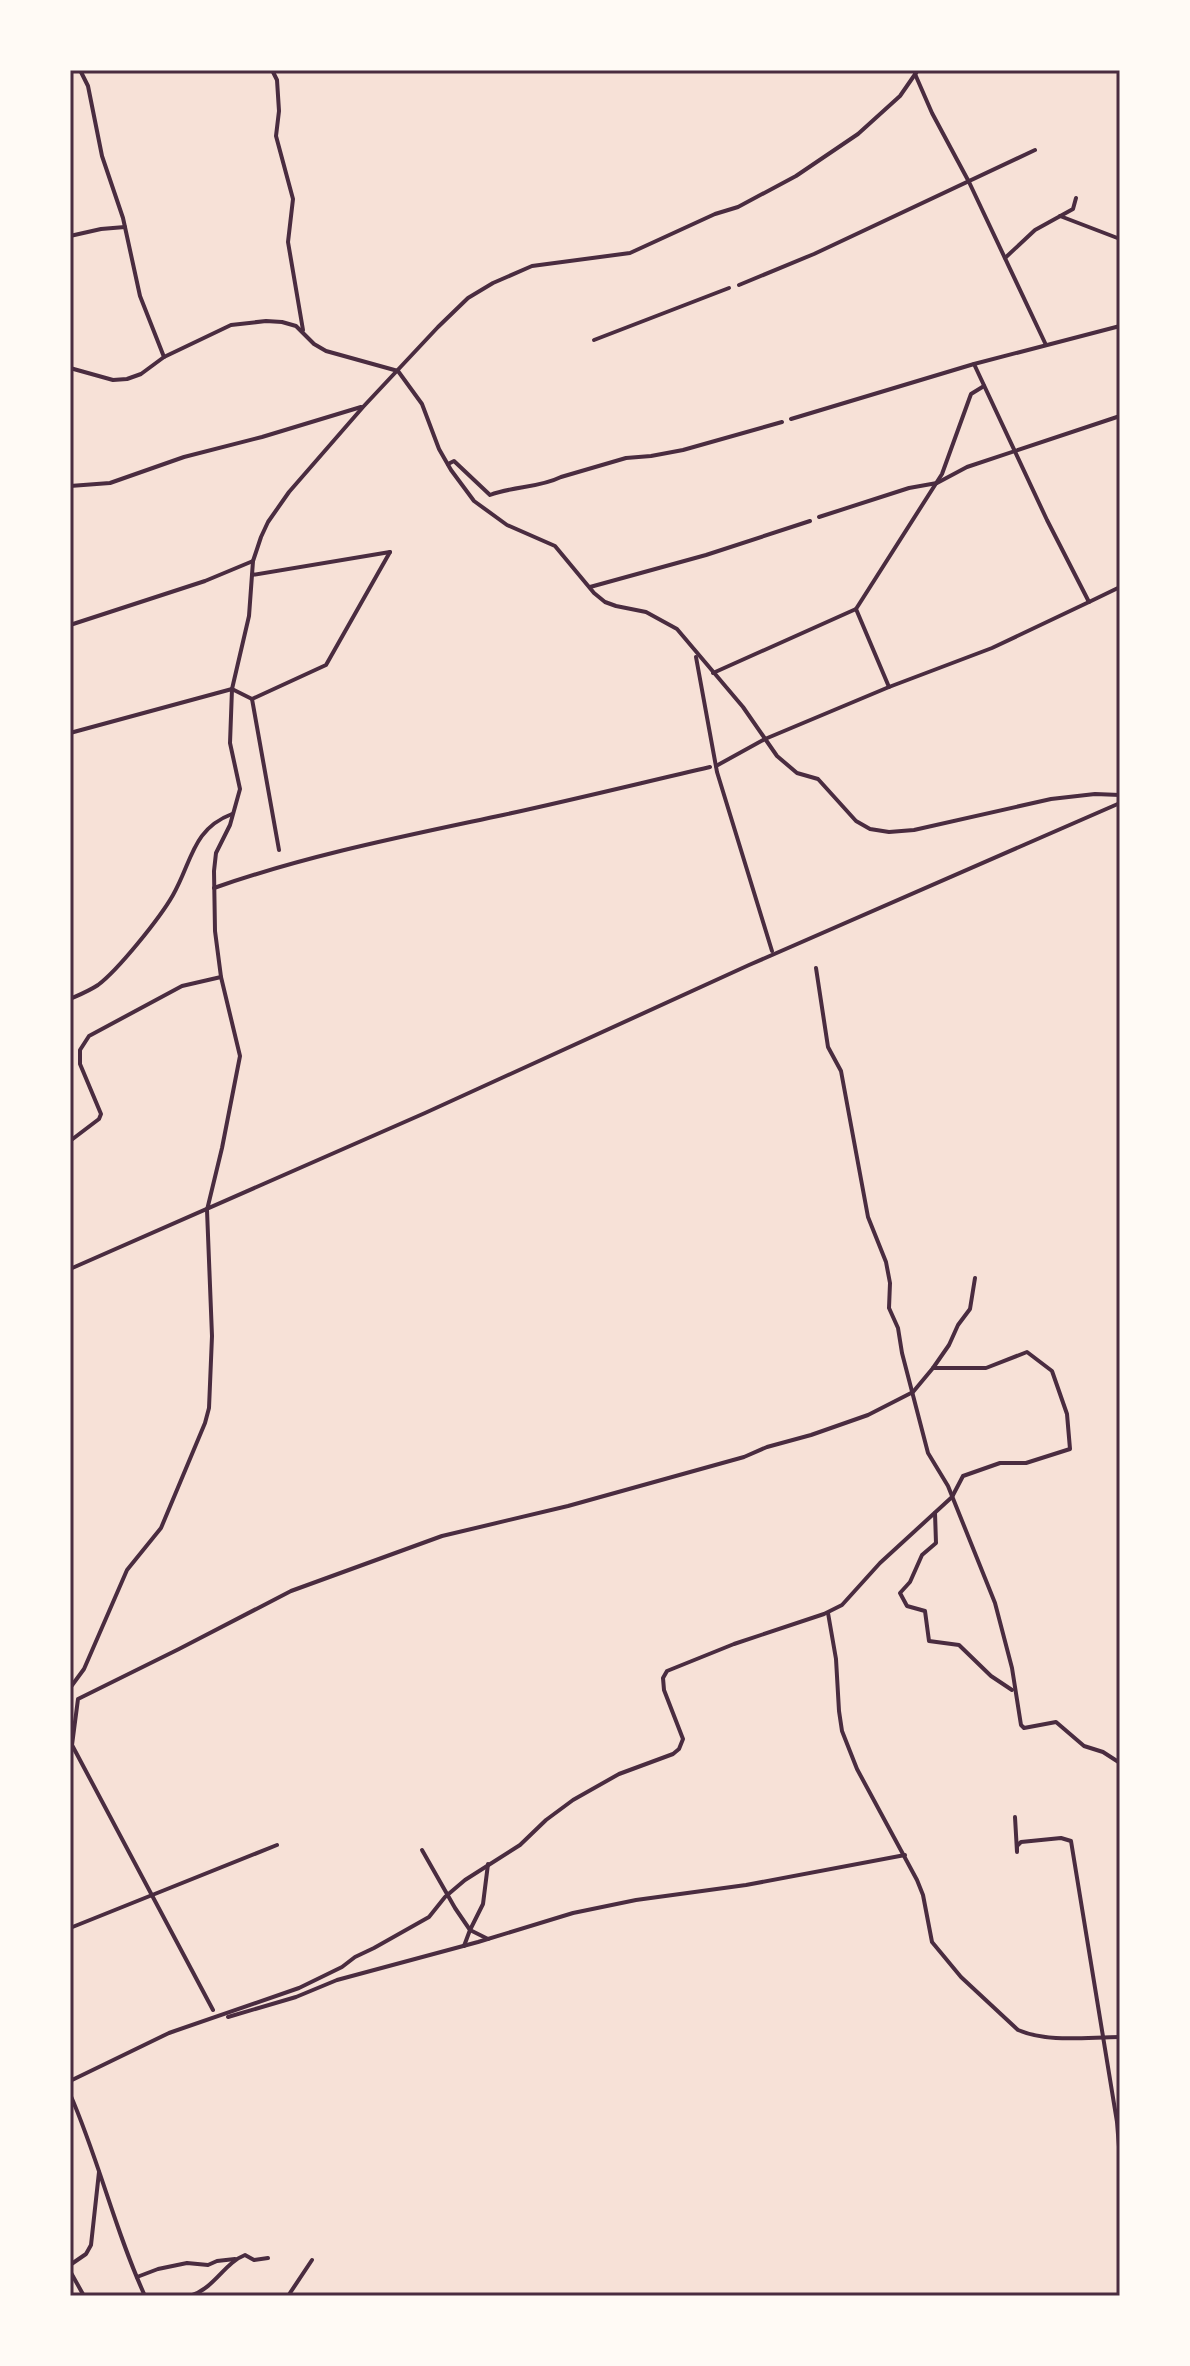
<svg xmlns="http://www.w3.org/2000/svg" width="1190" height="2366" viewBox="0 0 1190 2366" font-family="Barlow,sans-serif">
<rect width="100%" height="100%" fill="#f7e1d7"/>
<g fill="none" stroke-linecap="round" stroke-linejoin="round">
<g stroke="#4a2c40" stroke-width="4">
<polyline points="80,70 88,86 102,156 123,218 140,296 164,357"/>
<polyline points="272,70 277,80 279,111 276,136 293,199 288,242 303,330"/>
<polyline points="915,74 932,113 969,182 1046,345"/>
<polyline points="1060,216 1120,239"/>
<polyline points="70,236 101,229 125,227"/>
<polyline points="1005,258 1035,230 1073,209 1076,198"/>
<polyline points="739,285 814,254 1035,150"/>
<polyline points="594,340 729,288"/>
<polyline points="974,364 1047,520 1089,602 1120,587"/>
<polyline points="70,368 113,380 127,379 141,374 164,357 231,325 266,321 282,322 296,326 314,344 326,351 398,371 422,404 439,449 451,470 474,501 507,525 555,546 594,593 605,602 616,606 646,612 677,629 743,707 777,756 797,773 818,779 856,821 870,829 889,832 914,830 1051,799 1095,794 1120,795"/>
<polyline points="984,386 971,394 942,474 856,609 889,687 992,648 1089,602"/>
<polyline points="791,419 974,364 1120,326"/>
<path d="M448 464 454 461 490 495C514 486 539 488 561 477L626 458 651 456 683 450 782 422"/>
<polyline points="70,486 110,483 184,457 262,437 361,407"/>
<polyline points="819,517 909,488 937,483 967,467 1120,416"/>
<polyline points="252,575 390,552"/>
<polyline points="590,587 706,555 810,521"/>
<polyline points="70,625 205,581 253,561"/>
<polyline points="696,657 717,772 772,951"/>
<polyline points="713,673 856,609"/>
<polyline points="252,699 279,850"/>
<polyline points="70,733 232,689 252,699 326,665 390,552"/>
<polyline points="716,766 765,739 889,687"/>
<path d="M214 888C308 855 405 836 503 815 572 800 641 783 710 767"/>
<polyline points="816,968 828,1047 841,1071 868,1217 886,1262 890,1283 889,1308 898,1328 902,1353 928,1453 948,1486 995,1603 1012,1668 1021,1725 1024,1728 1056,1722 1084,1746 1103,1752 1120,1763"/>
<path d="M70 999C79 995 89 991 98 985 118 970 160 918 173 895 192 862 192 829 232 814"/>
<polyline points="70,1141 99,1119 101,1114 80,1064 80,1050 89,1036 182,986 221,977"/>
<polyline points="70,1269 425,1113 749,965 1120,803"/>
<polyline points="935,1513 936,1543 922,1555 910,1582 900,1593 907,1606 925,1611 929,1641 959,1645 991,1676 1012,1690"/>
<path d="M828 1613 836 1659 839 1711 842 1731 857 1769 917 1880 923 1895 932 1942 961 1977 1018 2030C1049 2043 1087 2037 1120 2037"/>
<polyline points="70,1688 84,1669 127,1570 161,1528 205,1423 209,1408 212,1336 207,1210 222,1148 240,1056 221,977 215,931 214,871 216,853 230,825 240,789 230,743 232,689 249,616 253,561 261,537 268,522 289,492 363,407 438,327 468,298 493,283 532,266 630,253 715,214 738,207 796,176 858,134 900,96 918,70"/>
<polyline points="1015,1817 1017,1852 1017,1846 1021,1842 1061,1838 1071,1841 1117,2122 1120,2159"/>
<polyline points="422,1850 455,1908 470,1930 464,1946"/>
<polyline points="70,1928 277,1845"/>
<polyline points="488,1939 470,1930 483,1904 488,1864"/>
<polyline points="213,2010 72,1745 78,1699 179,1649 291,1591 442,1536 568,1506 744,1457 767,1447 811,1435 868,1415 913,1392 933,1368"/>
<polyline points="228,2017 296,1997 337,1980 478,1942 573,1913 636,1900 746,1885 905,1855"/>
<polyline points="70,2081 169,2033 299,1988 342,1967 355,1957 374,1948 429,1917 445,1897 465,1880 520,1845 546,1820 573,1800 619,1774 673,1754 679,1749 683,1739 664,1690 663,1678 667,1671 734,1644 824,1614 842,1605 880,1563 952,1497 963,1476 1000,1463 1026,1463 1070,1449 1067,1414 1052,1371 1027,1352 986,1368 933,1368 949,1345 958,1325 970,1309 975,1278"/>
<path d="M70 2094C99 2160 115 2231 145 2296"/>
<polyline points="70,2265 86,2254 91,2245 99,2172"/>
<polyline points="70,2271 84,2296"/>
<polyline points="137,2277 158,2269 187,2263 208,2265 217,2261 235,2259"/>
<path d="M190 2296C215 2288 224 2263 245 2255L254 2260 268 2258"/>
<polyline points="288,2296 312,2260"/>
</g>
</g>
<rect width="1190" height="2366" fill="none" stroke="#fffaf5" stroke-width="144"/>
<rect x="72" y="72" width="1046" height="2222" fill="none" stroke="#4a2c40" stroke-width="3"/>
</svg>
